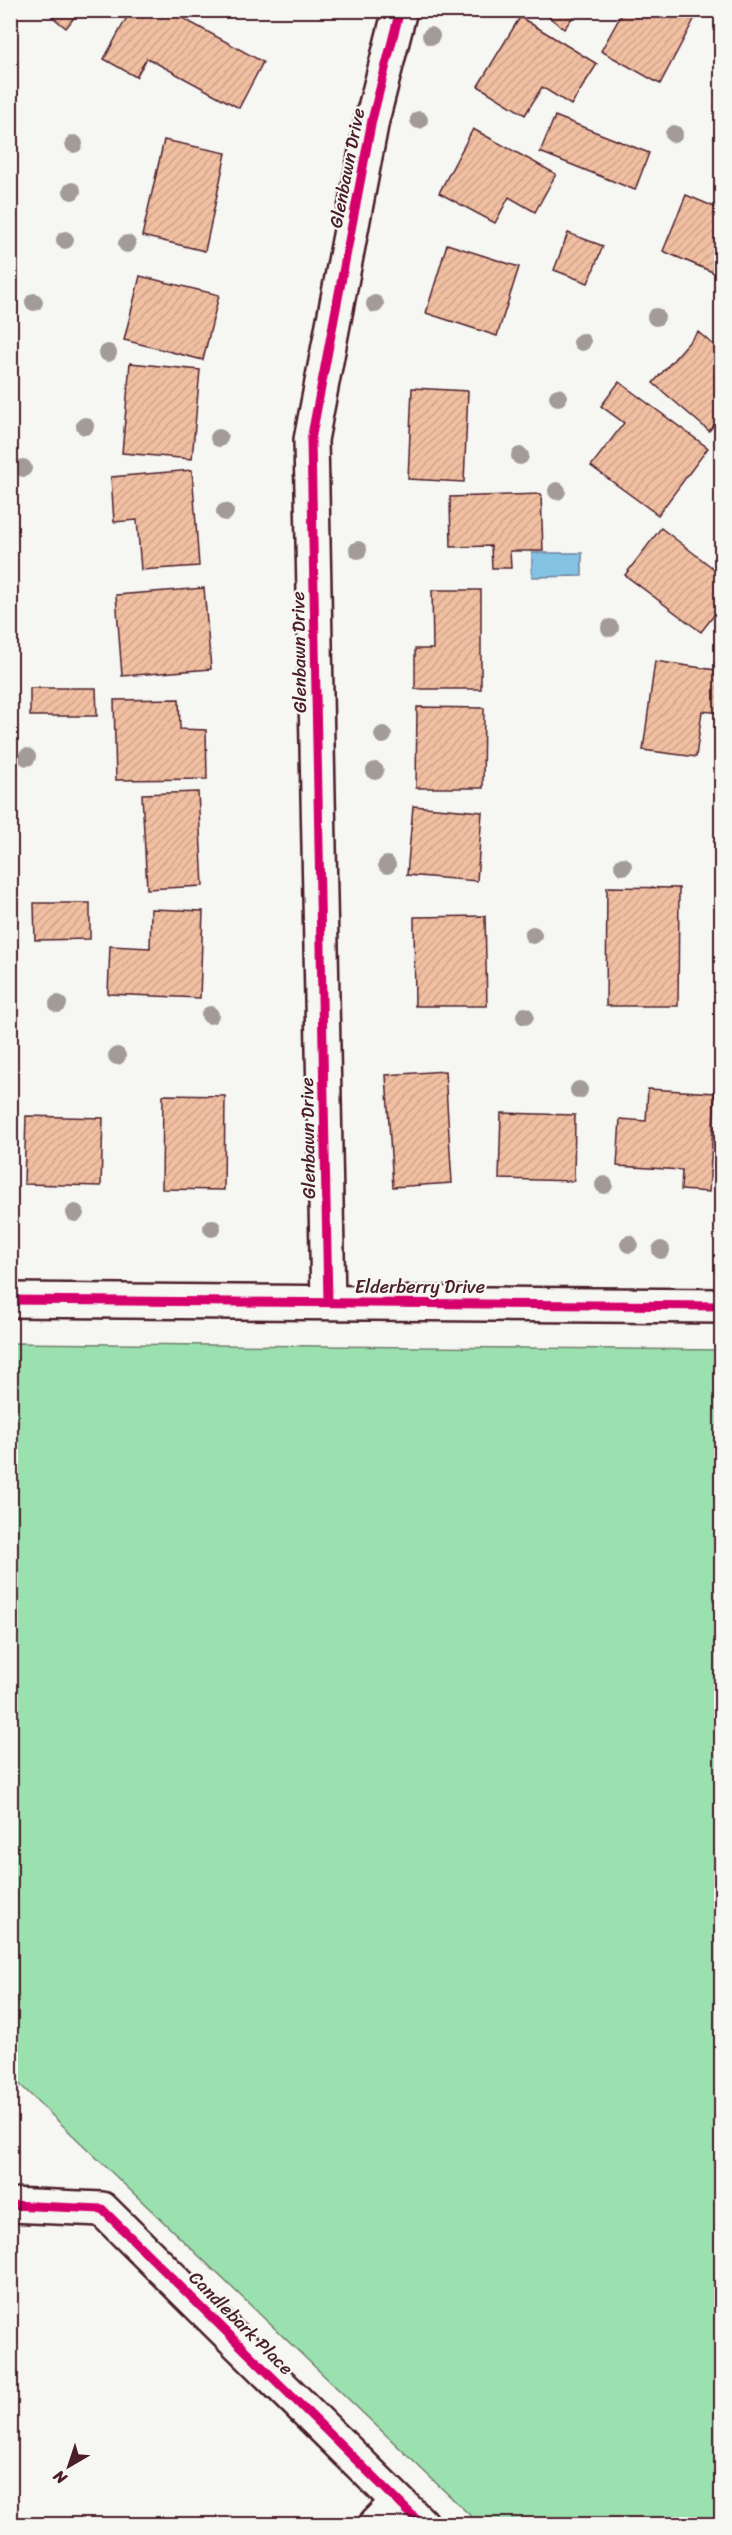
<svg xmlns="http://www.w3.org/2000/svg" width="732" height="2535" viewBox="0 0 732 2535" font-family="Sriracha,sans-serif">
<defs>
<pattern id="building-hatch" width="6" height="6" patternUnits="userSpaceOnUse" patternTransform="scale(1.5)"><rect width="6" height="6" fill="#f1bfa2"/><path d="M-1 1l2-2M0 6l6-6M5 7l2-2" fill="none" stroke="#d0a48c"/></pattern>
</defs>
<rect width="100%" height="100%" fill="#f6f6f2"/>
<filter id="ink" filterUnits="userSpaceOnUse"><feTurbulence type="fractalNoise" baseFrequency=".0167" numOctaves="2"/><feDisplacementMap in="SourceGraphic" scale="12" xChannelSelector="R" yChannelSelector="G"/><feConvolveMatrix kernelMatrix="1 2 1 2 8 2 1 2 1" color-interpolation-filters="sRGB"/></filter>
<g filter="url(#ink)">
<polygon fill="#9ae1af" stroke="#72806d" stroke-width="1.5" points="10,1343 721,1350 721,2524 479,2524 11,2076"/>
<polygon fill="#85c3e5" stroke="#6d819b" stroke-width="1.5" points="532,553 582,553 582,576 532,577"/>
<g fill="url(#building-hatch)" stroke="#4a1f2b" stroke-width="1.5">
<polygon points="44,10 80,10 66,28"/>
<polygon points="131,10 168,10 263,62 239,108 147,58 136,77 104,59"/>
<polygon points="540,10 578,10 564,29"/>
<polygon points="624,10 699,10 660,84 601,51"/>
<polygon points="520,17 597,64 571,105 542,87 525,115 478,86"/>
<polygon points="555,116 649,153 635,190 540,152"/>
<polygon points="473,129 556,174 535,212 509,197 495,223 439,193"/>
<polygon points="164,140 226,153 205,251 142,236"/>
<polygon points="686,195 722,210 722,276 663,251"/>
<polygon points="568,233 603,246 588,283 554,270"/>
<polygon points="447,244 519,267 497,336 426,313"/>
<polygon points="140,276 219,295 203,360 124,340"/>
<polygon points="698,332 722,352 722,416 709,431 653,383"/>
<polygon points="130,363 200,370 192,459 122,453"/>
<polygon points="619,382 708,448 658,515 591,466 624,423 601,406"/>
<polygon points="412,388 468,391 464,482 408,479"/>
<polygon points="192,470 199,566 141,570 137,520 114,522 111,477"/>
<polygon points="541,494 543,551 510,551 511,568 492,568 491,546 451,547 450,497"/>
<polygon points="661,528 722,575 722,605 701,632 625,575"/>
<polygon points="204,588 211,669 122,676 116,595"/>
<polygon points="432,590 481,590 481,689 415,689 415,649 433,649"/>
<polygon points="655,661 722,671 722,713 702,711 696,757 643,750"/>
<polygon points="30,688 96,688 97,716 30,716"/>
<polygon points="179,699 180,729 206,730 207,779 116,780 114,700"/>
<polygon points="417,707 484,708 483,788 416,788"/>
<polygon points="198,792 203,886 147,889 142,794"/>
<polygon points="413,806 482,812 477,881 407,875"/>
<polygon points="607,887 679,888 678,1006 606,1006"/>
<polygon points="34,903 90,903 90,939 35,940"/>
<polygon points="151,909 203,911 200,998 108,994 110,946 150,948"/>
<polygon points="485,916 487,1006 415,1006 414,917"/>
<polygon points="445,1071 452,1183 393,1187 386,1075"/>
<polygon points="648,1089 715,1093 709,1192 681,1190 682,1170 617,1166 620,1119 646,1121"/>
<polygon points="163,1095 225,1096 224,1190 162,1189"/>
<polygon points="501,1113 575,1115 574,1181 499,1179"/>
<polygon points="26,1116 103,1118 101,1186 24,1184"/>
</g>
<g fill="none" stroke-linecap="round" stroke-linejoin="round">
<defs>
<g id="minor">
<polyline points="328,1302 311,440 372,120 400,10"/>
<polyline points="10,2205 102,2209 421,2524"/>
<polyline points="376,2524 398,2502"/>
</g>
<polyline id="tertiary" points="10,1300 722,1306"/>
</defs>
<use href="#minor" stroke="#4a1f2b" stroke-width="38"/>
<use href="#tertiary" stroke="#4a1f2b" stroke-width="38"/>
<use href="#minor" stroke="#f6f6f2" stroke-width="33"/>
<use href="#tertiary" stroke="#f6f6f2" stroke-width="33"/>
<defs>
<g id="cycleway">
<polyline points="10,1300 722,1306"/>
<polyline points="328,1302 311,440 372,120 400,10"/>
<polyline points="10,2205 102,2209 421,2524"/>
</g>
</defs>
<use href="#cycleway" stroke="#f6f6f2" stroke-width="13"/>
<use href="#cycleway" stroke="#d6006c" stroke-width="9"/>
</g>
<g fill="#a29b97">
<circle cx="431" cy="36" r="9"/>
<circle cx="419" cy="120" r="9"/>
<circle cx="674" cy="134" r="9"/>
<circle cx="74" cy="144" r="9"/>
<circle cx="72" cy="191" r="9"/>
<circle cx="65" cy="240" r="9"/>
<circle cx="127" cy="244" r="9"/>
<circle cx="34" cy="302" r="9"/>
<circle cx="375" cy="304" r="9"/>
<circle cx="656" cy="317" r="9"/>
<circle cx="582" cy="342" r="9"/>
<circle cx="108" cy="353" r="9"/>
<circle cx="558" cy="397" r="9"/>
<circle cx="85" cy="426" r="9"/>
<circle cx="219" cy="438" r="9"/>
<circle cx="520" cy="456" r="9"/>
<circle cx="23" cy="468" r="9"/>
<circle cx="557" cy="491" r="9"/>
<circle cx="225" cy="512" r="9"/>
<circle cx="358" cy="550" r="9"/>
<circle cx="610" cy="628" r="9"/>
<circle cx="383" cy="735" r="9"/>
<circle cx="27" cy="757" r="9"/>
<circle cx="375" cy="771" r="9"/>
<circle cx="387" cy="865" r="9"/>
<circle cx="623" cy="866" r="9"/>
<circle cx="533" cy="935" r="9"/>
<circle cx="58" cy="1004" r="9"/>
<circle cx="210" cy="1015" r="9"/>
<circle cx="525" cy="1016" r="9"/>
<circle cx="117" cy="1056" r="9"/>
<circle cx="579" cy="1090" r="9"/>
<circle cx="604" cy="1185" r="9"/>
<circle cx="75" cy="1213" r="9"/>
<circle cx="212" cy="1228" r="9"/>
<circle cx="629" cy="1244" r="9"/>
<circle cx="661" cy="1250" r="9"/>
</g>
</g>
<g text-anchor="middle" stroke-width="4.5" stroke-linejoin="round" paint-order="stroke">
<g font-size="18" fill="#4a1f2b" stroke="#f6f6f2">
<text transform="translate(347 168) rotate(-79)" y="6">Glenbawn Drive</text>
<text transform="translate(299 652) rotate(-91)" y="6">Glenbawn Drive</text>
<text transform="translate(308 1138) rotate(-91)" y="6">Glenbawn Drive</text>
<text x="420" y="1293">Elderberry Drive</text>
<text transform="translate(241 2323) rotate(45)" y="6">Candlebark Place</text>
</g>
</g>
<rect width="732" height="2535" fill="none" stroke="#f6f6f2" stroke-width="36"/>
<rect x="18" y="18" width="696" height="2499" fill="none" stroke="#4a1f2b" stroke-width="2" filter="url(#ink)"/>
<g transform="translate(69 2466) rotate(219)" stroke="#f6f6f2" stroke-width="4.5" paint-order="stroke">
<path d="M0-4.5L10 22L0 15L-10 22Z" fill="#4a1f2b"/>
<text y="-9" font-size="16" font-weight="bold" text-anchor="middle" fill="#4a1f2b">N</text>
</g>
</svg>
